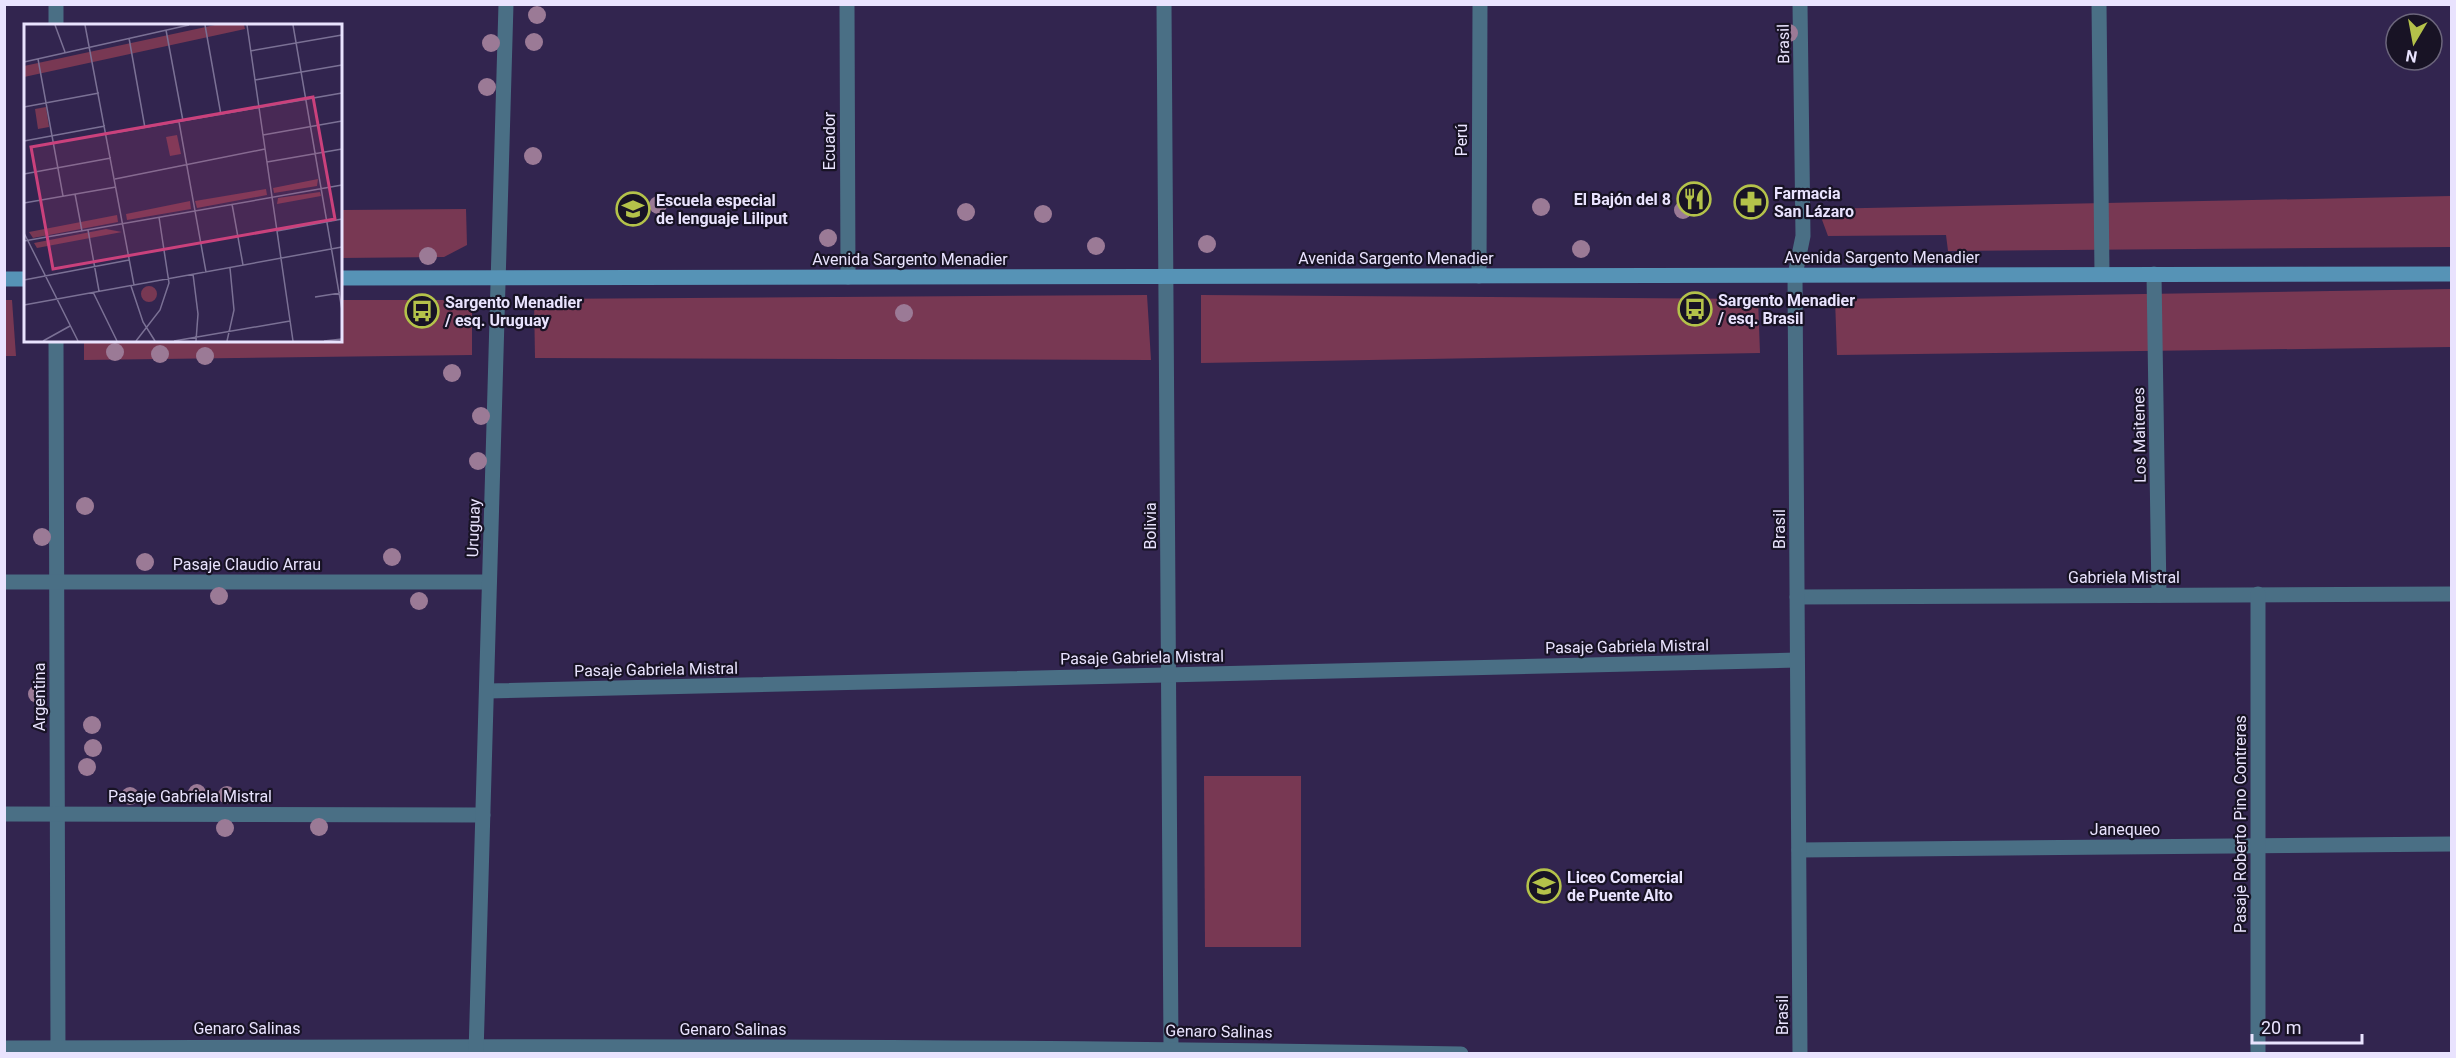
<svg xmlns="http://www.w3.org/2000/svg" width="2456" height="1058" viewBox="0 0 2456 1058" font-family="Roboto,sans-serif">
<rect width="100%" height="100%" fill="#32254f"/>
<g fill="#783853">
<polygon points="2451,196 2451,247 1948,251 1946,235 1828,236 1818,209"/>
<polygon points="466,209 467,245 444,257 341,258 341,210"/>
<polygon points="2451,289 2451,347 1837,355 1835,299"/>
<polygon points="1147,295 1151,360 535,358 534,299"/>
<polygon points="1201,295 1758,299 1760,353 1201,363"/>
<polygon points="5,300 12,300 16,356 5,356"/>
<polygon points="341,300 443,300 472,310 472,355 84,360 84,341 340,340"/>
<polygon points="1204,776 1301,776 1301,947 1205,947"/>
</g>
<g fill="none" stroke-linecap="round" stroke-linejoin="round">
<g stroke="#4a6f85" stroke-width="15">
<polyline points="847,4 848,277"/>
<polyline points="1164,4 1171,1048"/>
<polyline points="2099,4 2102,274"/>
<polyline points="56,26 56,4"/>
<polyline points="2154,274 2159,595"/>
<polyline points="1479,276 1480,4"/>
<polyline points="56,340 58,1054"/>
<polyline points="4,582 489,582"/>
<polyline points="1797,597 2452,594"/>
<polyline points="487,691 1797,660"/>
<polyline points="4,814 483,815"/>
<polyline points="1799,850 2452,844"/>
<path d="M4 1048C490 1046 976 1045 1461 1054"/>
<polyline points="476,1054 506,4"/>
<polyline points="1800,1054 1795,275 1803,236 1800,4"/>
<polyline points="2258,1054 2258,594"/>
</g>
<g stroke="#5693b6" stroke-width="15">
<polyline points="340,278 2452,274"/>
<polyline points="4,279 26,279"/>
</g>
</g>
<g fill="#9b7a96">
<circle cx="537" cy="15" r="9"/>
<circle cx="1789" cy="33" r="9"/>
<circle cx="534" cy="42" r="9"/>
<circle cx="491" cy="43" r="9"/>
<circle cx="487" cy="87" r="9"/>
<circle cx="533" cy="156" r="9"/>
<circle cx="658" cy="205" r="9"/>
<circle cx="1541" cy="207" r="9"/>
<circle cx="1683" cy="210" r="9"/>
<circle cx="966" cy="212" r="9"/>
<circle cx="1043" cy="214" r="9"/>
<circle cx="828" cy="238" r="9"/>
<circle cx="1207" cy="244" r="9"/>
<circle cx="1096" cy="246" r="9"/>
<circle cx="1581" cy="249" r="9"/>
<circle cx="428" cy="256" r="9"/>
<circle cx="425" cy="309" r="9"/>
<circle cx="904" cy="313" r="9"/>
<circle cx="115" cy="352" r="9"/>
<circle cx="160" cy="354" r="9"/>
<circle cx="205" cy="356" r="9"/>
<circle cx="452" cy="373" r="9"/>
<circle cx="481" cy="416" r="9"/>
<circle cx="478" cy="461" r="9"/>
<circle cx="85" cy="506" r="9"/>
<circle cx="42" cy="537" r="9"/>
<circle cx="392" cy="557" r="9"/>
<circle cx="145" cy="562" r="9"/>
<circle cx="219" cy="596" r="9"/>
<circle cx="419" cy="601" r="9"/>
<circle cx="37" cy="694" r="9"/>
<circle cx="92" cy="725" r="9"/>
<circle cx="93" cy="748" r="9"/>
<circle cx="87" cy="767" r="9"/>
<circle cx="197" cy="793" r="9"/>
<circle cx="227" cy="795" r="9"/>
<circle cx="130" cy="796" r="9"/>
<circle cx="319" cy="827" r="9"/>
<circle cx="225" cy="828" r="9"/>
</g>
<defs>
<symbol id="restaurant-ring" viewBox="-11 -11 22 22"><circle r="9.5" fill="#181325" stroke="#b4c24a" stroke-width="1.5"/><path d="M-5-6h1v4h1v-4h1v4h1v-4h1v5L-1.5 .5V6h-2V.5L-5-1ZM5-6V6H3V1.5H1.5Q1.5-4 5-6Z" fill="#b4c24a"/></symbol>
<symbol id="pharmacy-ring" viewBox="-11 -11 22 22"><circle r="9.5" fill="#181325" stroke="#b4c24a" stroke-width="1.5"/><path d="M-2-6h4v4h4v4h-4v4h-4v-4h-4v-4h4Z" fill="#b4c24a"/></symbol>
<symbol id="school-ring" viewBox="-11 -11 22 22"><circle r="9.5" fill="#181325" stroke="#b4c24a" stroke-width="1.5"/><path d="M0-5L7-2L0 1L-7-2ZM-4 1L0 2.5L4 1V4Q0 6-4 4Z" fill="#b4c24a"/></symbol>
<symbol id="bus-ring" viewBox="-11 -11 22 22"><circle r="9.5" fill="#181325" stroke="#b4c24a" stroke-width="1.5"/><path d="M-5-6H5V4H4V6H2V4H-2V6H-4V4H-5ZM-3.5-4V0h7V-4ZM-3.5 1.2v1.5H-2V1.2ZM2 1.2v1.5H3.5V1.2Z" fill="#b4c24a"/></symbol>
</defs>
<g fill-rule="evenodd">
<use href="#restaurant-ring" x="1675" y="180" width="38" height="38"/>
<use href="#pharmacy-ring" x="1732" y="183" width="38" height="38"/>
<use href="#school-ring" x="614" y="190" width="38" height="38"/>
<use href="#bus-ring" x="1676" y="290" width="38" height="38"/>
<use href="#bus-ring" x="403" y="292" width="38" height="38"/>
<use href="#school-ring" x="1525" y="867" width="38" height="38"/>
</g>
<g text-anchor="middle" stroke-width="4.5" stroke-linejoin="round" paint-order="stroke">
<g font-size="16" fill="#e9e3fe" stroke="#181325">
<text transform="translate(1783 44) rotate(-91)" y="6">Brasil</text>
<text transform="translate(1461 140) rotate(-90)" y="6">Perú</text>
<text transform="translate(829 141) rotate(-90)" y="6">Ecuador</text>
<text x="1882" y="263">Avenida Sargento Menadier</text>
<text x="1396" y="264">Avenida Sargento Menadier</text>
<text x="910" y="265">Avenida Sargento Menadier</text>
<text transform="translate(2139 435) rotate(-91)" y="6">Los Maitenes</text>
<text transform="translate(1150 526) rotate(-90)" y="6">Bolivia</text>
<text transform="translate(473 528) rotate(-88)" y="6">Uruguay</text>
<text transform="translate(1779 529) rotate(-90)" y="6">Brasil</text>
<text x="247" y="570">Pasaje Claudio Arrau</text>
<text x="2124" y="583">Gabriela Mistral</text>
<text transform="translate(1627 646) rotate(-1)" y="6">Pasaje Gabriela Mistral</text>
<text transform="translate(1142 657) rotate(-1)" y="6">Pasaje Gabriela Mistral</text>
<text transform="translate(656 669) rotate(-1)" y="6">Pasaje Gabriela Mistral</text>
<text transform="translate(39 697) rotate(-90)" y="6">Argentina</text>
<text x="190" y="802">Pasaje Gabriela Mistral</text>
<text transform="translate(2240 824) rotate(-90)" y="6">Pasaje Roberto Pino Contreras</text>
<text x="2125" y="835">Janequeo</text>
<text transform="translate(1782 1015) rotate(-90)" y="6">Brasil</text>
<text x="247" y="1034">Genaro Salinas</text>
<text x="733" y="1035">Genaro Salinas</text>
<text transform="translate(1219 1031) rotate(1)" y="6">Genaro Salinas</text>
</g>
<g font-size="16" font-weight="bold" fill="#e9e3fe" stroke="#181325" text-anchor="start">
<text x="1774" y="199">Farmacia<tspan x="1774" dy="18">San Lázaro</tspan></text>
<text x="1671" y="205" text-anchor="end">El Bajón del 8</text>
<text x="656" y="206">Escuela especial<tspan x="656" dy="18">de lenguaje Liliput</tspan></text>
<text x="1718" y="306">Sargento Menadier<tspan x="1718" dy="18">/ esq. Brasil</tspan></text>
<text x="445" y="308">Sargento Menadier<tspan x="445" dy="18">/ esq. Uruguay</tspan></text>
<text x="1567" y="883">Liceo Comercial<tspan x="1567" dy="18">de Puente Alto</tspan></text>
</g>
</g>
<g transform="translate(24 24)">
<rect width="318" height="318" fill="#32254f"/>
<path d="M191 1H220L221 5 0 53V42ZM22 83 25 103 14 105 11 85ZM153 111 157 130 146 132 142 113ZM294 155 293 162 250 169 249 164ZM242 165 243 171 173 184 171 177ZM296 168 297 172 253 180 254 174ZM166 177 167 185 103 196 102 190ZM93 191 94 198 9 214 5 208ZM82 205 98 208 13 224 10 219ZM117 270a8 8 0 1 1 16 0a8 8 0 1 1-16 0Z" fill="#783853"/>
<path fill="none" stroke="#7b7195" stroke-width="1.5" d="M31 1 41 28M61 1 110 261M181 1 197 91M223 1 269 317M269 1 318 286M142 6 159 97M105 14 121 104M226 27 318 11M14 35 39 172M0 38 165 1M231 56 318 41M0 83 75 69M155 98 182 248M89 109 318 69M239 111 318 97M0 117 81 102M243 138 318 125M0 150 87 134M91 155 241 125M51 170 58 207M0 179 92 163M208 180 219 241M64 206 75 267M253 207 318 195M0 209 54 317M0 217 318 161M169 250 174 290 172 317M0 256 105 236M107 262 119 298 131 317M69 268 93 317M291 273 316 269M0 281 318 223M19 317 46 302M112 317 136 286 145 259 135 193M150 317 266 297M203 317 210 286 206 244M300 317 318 315"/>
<path fill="#ca417c" fill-opacity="0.15" stroke="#ca417c" stroke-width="3" d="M289 73 311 195 29 245 7 123Z"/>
<rect width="318" height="318" fill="none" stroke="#e9e3fe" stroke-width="3"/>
</g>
<rect width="2456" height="1058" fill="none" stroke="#e9e3fe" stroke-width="12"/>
<g transform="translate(2414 42) rotate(190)"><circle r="28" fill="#181325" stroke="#6c667c" stroke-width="1.5"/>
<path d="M0-4.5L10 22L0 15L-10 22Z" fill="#b4c24a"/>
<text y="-9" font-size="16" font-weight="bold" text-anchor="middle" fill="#e9e3fe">N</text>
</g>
<path d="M2252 1034v9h110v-9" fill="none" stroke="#e9e3fe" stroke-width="3"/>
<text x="2261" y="1034" font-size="18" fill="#e9e3fe" stroke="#181325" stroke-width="4.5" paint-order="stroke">20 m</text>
</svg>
